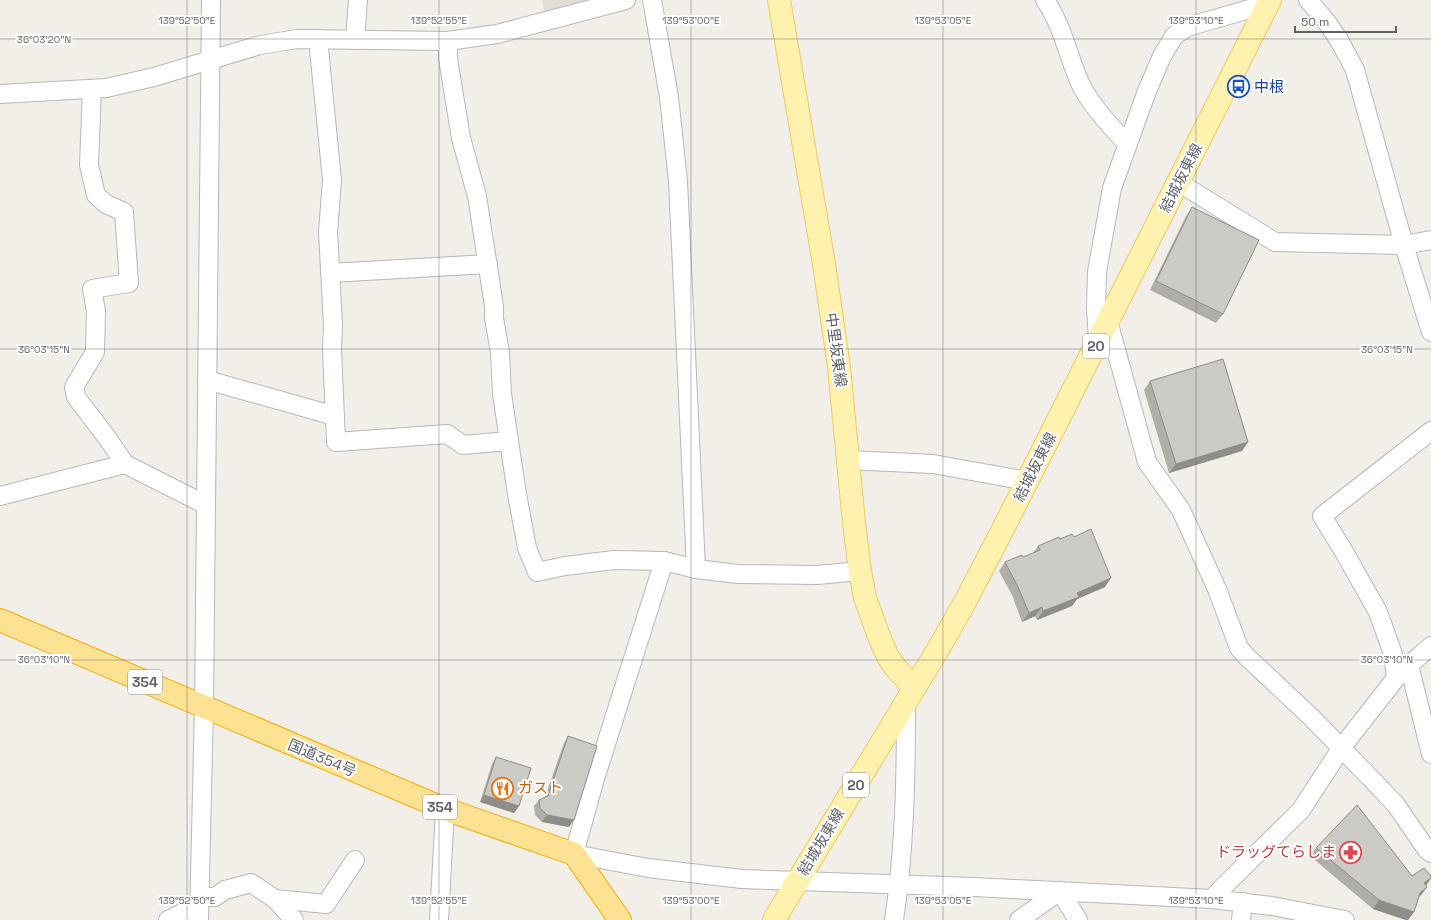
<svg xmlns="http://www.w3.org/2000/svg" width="1431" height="920" viewBox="0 0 1431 920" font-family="'Space Grotesk','Noto Sans JP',sans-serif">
<rect width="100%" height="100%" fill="#f1efe8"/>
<polygon fill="#e1ded6" points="542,0 606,0 545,13"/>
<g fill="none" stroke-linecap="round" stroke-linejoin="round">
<defs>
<g id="minor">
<polyline points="652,0 669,97 678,181 696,569"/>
<path d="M1045 0C1062 24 1068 56 1080 83 1091 106 1110 125 1127 144"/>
<polyline points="1308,0 1326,21 1339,40 1355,70 1404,245 1431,332"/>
<polyline points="318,39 332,180 328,232 333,325 332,349 336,442 447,434 463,445 509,441"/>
<polyline points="355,40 358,0"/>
<polyline points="448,41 448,59 461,138 477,196 494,306 494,318 500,352 502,394 517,494 527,548 537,572 565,566 614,560 664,561 696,569 738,574 817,575 860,571"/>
<polyline points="92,89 89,165 96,195 106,204 124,212 129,283 92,289 96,311 95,352 74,387 76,397 108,439 125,464 206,505"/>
<polyline points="0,94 106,88 154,77 260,45 297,39 448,41 497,34 626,0"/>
<polyline points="1178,182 1275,242 1404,245 1431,240"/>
<polyline points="330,273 488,264"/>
<polyline points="1108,321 1147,462 1181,510 1217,589 1239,648 1247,657 1311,717 1381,789 1396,805 1427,850 1431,853"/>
<polyline points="1098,340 1096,308 1097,272 1112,188 1147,91 1162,56 1174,36 1187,27 1253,8 1266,10"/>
<polyline points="207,380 335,416"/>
<polyline points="848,460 933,464 1027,481"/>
<polyline points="0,496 125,464"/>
<polyline points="664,561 594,782 574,854 648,868 742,879 974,887 1212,899 1272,906 1345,920"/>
<polyline points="1409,665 1431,754"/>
<polyline points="1396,678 1393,654 1378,612 1343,550 1322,516 1431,431"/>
<polyline points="199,897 215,897 225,890 251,883 275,899 326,904 355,860"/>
<polyline points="275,899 294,920"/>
<polyline points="1212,899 1222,888 1301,810 1342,747 1396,678 1409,665 1431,646"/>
<polyline points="168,920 199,905"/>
<polyline points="199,920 204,708 211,0"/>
<polyline points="439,920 445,809"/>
<path d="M894 920C905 848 906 775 906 702"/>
<polyline points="1019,920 1060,891 1078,920"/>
<polyline points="1241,920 1243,902"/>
</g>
<g id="major">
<polyline points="779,0 824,264 839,367 854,523 860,571 865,598 880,639 888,657 895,667 914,688"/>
<polyline points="774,920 940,646 965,602 1003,529 1270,0"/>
</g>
<polyline id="highway" points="0,620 445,809 574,854 620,920"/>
</defs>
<use href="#minor" stroke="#b5b8bc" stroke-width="20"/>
<use href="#major" stroke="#f2c960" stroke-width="24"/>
<use href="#highway" stroke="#f9ab00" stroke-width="24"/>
<use href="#minor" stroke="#fff" stroke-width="18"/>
<use href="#major" stroke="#fff2af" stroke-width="22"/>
<use href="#highway" stroke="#fde293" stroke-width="22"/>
</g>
<g fill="#afaea9">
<polygon points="1192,207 1223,314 1216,323 1150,290 1186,216"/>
<polygon points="1150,381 1242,451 1169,473 1144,390"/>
<polygon points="1074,537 1105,587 1077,599 1072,606 1037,620 1035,616 1022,622 1012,595 999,571 1005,562 1023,557 1033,553 1038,546 1060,539"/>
<polygon points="568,736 569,827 542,822 535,815 534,806 539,800 545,797 564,743"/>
<polygon points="496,757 519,806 514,813 480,802 492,764"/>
<polygon points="1316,848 1412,876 1431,878 1426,885 1427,887 1421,895 1418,898 1414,912 1408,920 1406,920 1373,909 1310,856"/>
</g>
<g fill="#8f8d8a">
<polygon points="1248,442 1242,451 1169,473 1176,464"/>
<polygon points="1111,578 1105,587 1077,599 1072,606 1037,620 1043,611 1077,593"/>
<polygon points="1042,607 1035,616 1022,622 1029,613"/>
<polygon points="484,795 519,806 514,813 480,802"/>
<polygon points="547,815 574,820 569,827 542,822"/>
<polygon points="1431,878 1426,886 1424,883"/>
<polygon points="1427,887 1421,895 1414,901 1420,893"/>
<polygon points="1379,900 1414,912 1408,920 1406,920 1373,909"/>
</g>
<g fill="#cccac5" stroke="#8f8d8a">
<polygon points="1192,207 1259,240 1223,314 1156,281"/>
<polygon points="1223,359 1248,442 1176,464 1150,381"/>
<polygon points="1091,529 1111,578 1077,593 1079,597 1043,611 1042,607 1029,613 1018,587 1005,562 1022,555 1023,557 1040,550 1038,546 1059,537 1060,539 1072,534 1074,537"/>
<polygon points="568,736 597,746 574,820 547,815 540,808 539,800 548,796"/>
<polygon points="496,757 531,768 519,806 484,795"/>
<polygon points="1357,805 1412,876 1424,868 1431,876 1431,878 1424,883 1427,887 1420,893 1414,912 1379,900 1316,848"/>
</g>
<path fill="none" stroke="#5f6368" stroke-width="1" stroke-opacity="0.45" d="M187 0V920M439 0V920M691 0V920M943 0V920M1196 0V920M0 39H1431M0 349H1431M0 660H1431"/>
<defs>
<symbol id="bus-ring" viewBox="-11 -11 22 22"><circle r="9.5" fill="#fff" stroke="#1a4fb4" stroke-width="1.5"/><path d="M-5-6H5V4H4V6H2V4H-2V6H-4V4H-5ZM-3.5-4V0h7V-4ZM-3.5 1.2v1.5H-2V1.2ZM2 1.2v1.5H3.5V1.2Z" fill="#1a4fb4"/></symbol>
<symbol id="restaurant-ring" viewBox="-11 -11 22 22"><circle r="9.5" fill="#fff" stroke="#e8710a" stroke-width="1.5"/><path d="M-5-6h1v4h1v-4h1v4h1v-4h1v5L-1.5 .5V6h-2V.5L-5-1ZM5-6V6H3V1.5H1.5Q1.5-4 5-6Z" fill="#e8710a"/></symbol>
<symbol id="pharmacy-ring" viewBox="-11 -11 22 22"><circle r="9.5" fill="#fff" stroke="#e0444e" stroke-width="1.5"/><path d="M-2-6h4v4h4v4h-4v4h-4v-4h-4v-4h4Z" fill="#e0444e"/></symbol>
</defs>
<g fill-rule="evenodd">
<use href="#bus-ring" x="1226" y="74" width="25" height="25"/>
<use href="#restaurant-ring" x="490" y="776" width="25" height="25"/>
<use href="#pharmacy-ring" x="1338" y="840" width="25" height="25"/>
</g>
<g text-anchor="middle" stroke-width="4" stroke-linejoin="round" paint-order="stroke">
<g fill="#fff" stroke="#8f9295" stroke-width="1">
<rect x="1083" y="334" width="26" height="24" rx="3"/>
<rect x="128" y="670" width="34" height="24" rx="3"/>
<rect x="843" y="773" width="26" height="24" rx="3"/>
<rect x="423" y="795" width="34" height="24" rx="3"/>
</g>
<g font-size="14" font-weight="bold" fill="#5f6368">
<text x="1096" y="351">20</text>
<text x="145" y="687">354</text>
<text x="856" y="790">20</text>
<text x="440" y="812">354</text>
</g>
<g font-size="15" fill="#164399" stroke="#fff" text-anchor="start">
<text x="1254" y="92">中根</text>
</g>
<g font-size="15" fill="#5f6368" stroke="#fff">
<text transform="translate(1181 178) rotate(-63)" y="5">結城坂東線</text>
<text transform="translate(836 350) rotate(82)" y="5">中里坂東線</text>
<text transform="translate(1035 467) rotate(-63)" y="5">結城坂東線</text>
<text transform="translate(322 758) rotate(23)" y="5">国道354号</text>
<text transform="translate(821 842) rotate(-59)" y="5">結城坂東線</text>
</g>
<g font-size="15" fill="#c56008" stroke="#fff" text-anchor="start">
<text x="518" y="793">ガスト</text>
</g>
<g font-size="15" fill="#be3a42" stroke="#fff" text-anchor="end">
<text x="1336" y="857">ドラッグてらしま</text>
</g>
</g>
<g font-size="10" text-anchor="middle" fill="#5f6368" stroke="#fff" stroke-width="4" stroke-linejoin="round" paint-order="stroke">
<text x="187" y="24">139°52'50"E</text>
<text x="439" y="24">139°52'55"E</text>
<text x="691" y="24">139°53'00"E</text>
<text x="943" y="24">139°53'05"E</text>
<text x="1196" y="24">139°53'10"E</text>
<text x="44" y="43">36°03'20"N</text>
<text x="44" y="353">36°03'15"N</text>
<text x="1387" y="353">36°03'15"N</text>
<text x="44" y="663">36°03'10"N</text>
<text x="1387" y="663">36°03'10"N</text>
<text x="187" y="904">139°52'50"E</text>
<text x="439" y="904">139°52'55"E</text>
<text x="691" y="904">139°53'00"E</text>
<text x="943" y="904">139°53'05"E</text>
<text x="1196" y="904">139°53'10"E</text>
</g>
<path d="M1295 26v6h101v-6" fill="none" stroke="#5f6368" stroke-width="2"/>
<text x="1301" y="26" font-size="12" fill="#5f6368" stroke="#ffffff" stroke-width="3" paint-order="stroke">50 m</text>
</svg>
